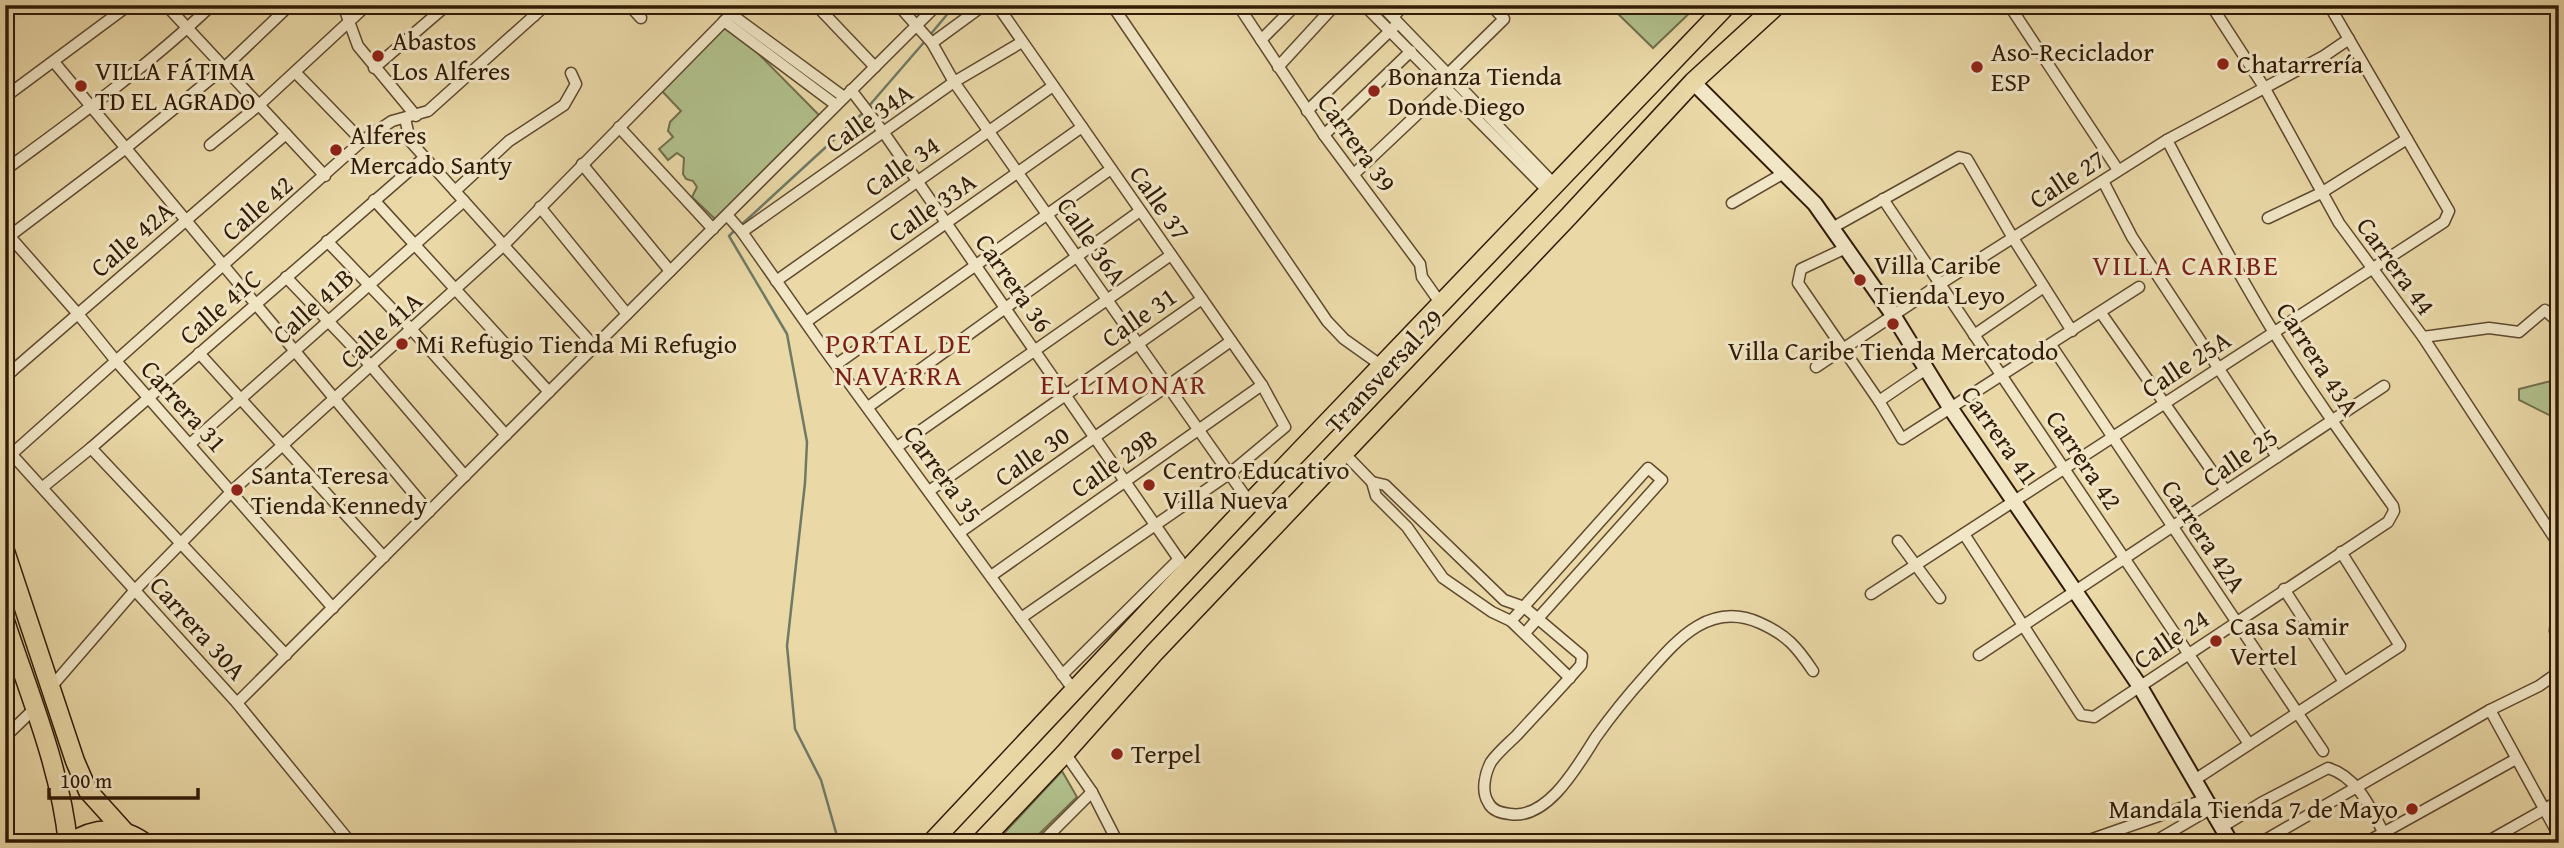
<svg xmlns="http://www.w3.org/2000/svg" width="2564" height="848" viewBox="0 0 2564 848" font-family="'Gentium Book Plus',serif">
<rect width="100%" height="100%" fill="#ead8a7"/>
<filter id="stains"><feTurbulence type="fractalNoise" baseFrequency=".00286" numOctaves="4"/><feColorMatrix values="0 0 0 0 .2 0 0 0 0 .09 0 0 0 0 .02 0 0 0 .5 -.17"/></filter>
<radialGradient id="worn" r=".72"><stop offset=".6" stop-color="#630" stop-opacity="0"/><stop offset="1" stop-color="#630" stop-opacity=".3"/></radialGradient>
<g fill="#b1c08c" stroke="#716e4a" stroke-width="2">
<polygon points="1609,5 1698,5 1653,48"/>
<polygon points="726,21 819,115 715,219 692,197 697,187 693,181 686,179 683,174 684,158 677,153 668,160 659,149 673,137 668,131 670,122 681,111 659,88"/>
<polygon points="2559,379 2559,420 2519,400 2519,389"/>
<polygon points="1062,771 1077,797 1030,843 995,843"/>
</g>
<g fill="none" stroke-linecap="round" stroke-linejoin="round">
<g stroke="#6f7a66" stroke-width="2.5">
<polyline points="930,35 955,5"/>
<polyline points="868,107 926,40"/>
<polyline points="740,226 864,112"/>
<polyline points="735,230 729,236 787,334 807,442 805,483 787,646 795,729 821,780 839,843"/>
</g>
<defs>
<g id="street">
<polyline points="166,5 325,176"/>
<polyline points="343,5 358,46 416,116"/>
<polyline points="525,5 534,16"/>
<polyline points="629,5 641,18"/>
<polyline points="724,5 731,14 844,97"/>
<polyline points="816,5 875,67"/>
<polyline points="898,5 932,43 954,82 1250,503"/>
<polyline points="997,5 1262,385 1285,427 1229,474 1021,618"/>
<polyline points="1112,5 1327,321 1344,339 1382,366"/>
<polyline points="1238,5 1324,135 1420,264 1422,277 1441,304"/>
<polyline points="1364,5 1549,192"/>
<polyline points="1381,5 1555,185"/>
<polyline points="2009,5 2118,170"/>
<polyline points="2211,5 2264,87 2339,223 2423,337 2559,545"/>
<polyline points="1393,17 1404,5"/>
<polyline points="724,21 836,105"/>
<polyline points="1261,40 1296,5"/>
<polyline points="932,43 984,5"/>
<polyline points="54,62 429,512"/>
<polyline points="1278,67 1335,5"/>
<polyline points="374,68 447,5"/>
<polyline points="295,72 362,141"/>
<polyline points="1448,74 1504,19 1491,5"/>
<polyline points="851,90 884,133 1187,571"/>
<polyline points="5,97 129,5"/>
<polyline points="1307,111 1395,26"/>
<polyline points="405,118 410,141 595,347"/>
<polyline points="619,127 713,229"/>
<polyline points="1324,135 1411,51"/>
<polyline points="210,145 259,105 367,5"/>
<polyline points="582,164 670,271"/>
<path d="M5 170C76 118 148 66 212 5"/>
<polyline points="1354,174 1445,88"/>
<polyline points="2103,181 2132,237 2277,457"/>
<polyline points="455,191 509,141 564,105 576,84 571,73"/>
<polyline points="1883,199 2249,744"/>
<polyline points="374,200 549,392"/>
<polyline points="1732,203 1784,173"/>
<polyline points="540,207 627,314"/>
<polyline points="727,215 742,232 825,350 1075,692"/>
<polyline points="2268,218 2321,193 2407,139"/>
<polyline points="1832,228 1959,157 1967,159 2013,238 2072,331"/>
<polyline points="5,231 78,314 116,361 333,608"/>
<polyline points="742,232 954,82 1022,42"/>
<polyline points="7,238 126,148 224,68 290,5"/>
<polyline points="327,241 412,330 506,435"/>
<polyline points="1846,248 1801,269 1798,283 1879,401 1902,439 2139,287"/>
<polyline points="286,277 371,366 465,476"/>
<polyline points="776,281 1053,86"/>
<polyline points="2101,313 2226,491"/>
<polyline points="806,322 1082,127"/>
<polyline points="1974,335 2044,287"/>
<polyline points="2423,337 2489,328 2519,332 2545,310 2559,323"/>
<polyline points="2051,345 2323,751"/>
<polyline points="199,353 384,557"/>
<polyline points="5,363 12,371"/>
<polyline points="837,364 1111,169"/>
<polyline points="1816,367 1940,284 2167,140 2324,56 2349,39"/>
<polyline points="5,377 286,134"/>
<polyline points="1879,401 1926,369"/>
<polyline points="868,407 1140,211"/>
<polyline points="191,443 464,201"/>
<polyline points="5,447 237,703 351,843"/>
<polyline points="897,447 1171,255"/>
<polyline points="91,448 286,655"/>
<polyline points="1343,452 1372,482 1376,496 1407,527 1443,578 1492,612 1511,621 1570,678"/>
<polyline points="5,460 362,141 392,121 428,111 546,5"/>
<path d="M1372 482 1385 485 1504 600 1524 607 1582 656 1581 665C1560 689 1538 712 1517 735 1509 743 1498 752 1491 762 1485 773 1481 791 1488 802 1492 811 1501 813 1510 814 1548 820 1578 765 1596 737 1611 716 1628 695 1646 675 1676 641 1709 600 1760 623 1787 635 1797 647 1813 671"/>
<polyline points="43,487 91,448 425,157"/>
<polyline points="929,491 1202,299"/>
<polyline points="959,533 1231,341"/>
<path d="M1964 534 2081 715 2094 717 2388 522 2394 511 2393 506C2352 449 2310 391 2273 331 2235 269 2201 205 2167 140"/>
<polyline points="1898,541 1940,598"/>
<polyline points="991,576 1262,385"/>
<polyline points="2284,589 2344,682"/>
<polyline points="1871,594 2444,222 2449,211 2329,5"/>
<polyline points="2559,595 2555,631 2559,648"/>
<polyline points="1511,621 1648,468 1662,480 1525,633"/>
<polyline points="1979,655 2384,386"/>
<polyline points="1062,675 1179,559"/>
<polyline points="52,686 135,590 232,491 504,245 740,5"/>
<polyline points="237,703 937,5"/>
<polyline points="2490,710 2559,836"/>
<polyline points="5,737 34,709"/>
<polyline points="1065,753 1092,792 1118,843"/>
<polyline points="2196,779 2400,646 2341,552"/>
<path d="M2222 827 2261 803 2328 768C2361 778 2373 815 2389 843"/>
<polyline points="1041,843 1092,792"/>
<polyline points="2081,843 2207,799"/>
<polyline points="2152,843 2212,808"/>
<polyline points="2260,843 2490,710 2539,686 2559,672"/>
<polyline points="2365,843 2516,759"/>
<polyline points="2485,843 2559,801"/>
</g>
<polyline id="secondary" points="1693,82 1815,204 1893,315 1951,409 2139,685 2231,843"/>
<g id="highway">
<polyline points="5,551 75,761 88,791 125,832"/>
<path d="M5 621C29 694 60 766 68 843"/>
<path d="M70 843C94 827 121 825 145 843"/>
<polyline points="931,843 1250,503 1727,5"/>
<polyline points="980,843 1065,753 1154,653 1569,216 1693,82 1777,5"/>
</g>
</defs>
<use href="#street" stroke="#5f4a2f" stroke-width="13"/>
<use href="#secondary" stroke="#311b07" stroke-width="18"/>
<use href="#highway" stroke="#311b07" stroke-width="21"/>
<use href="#street" stroke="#f1e6c6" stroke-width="10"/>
<use href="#secondary" stroke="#f1e6c6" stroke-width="14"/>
<use href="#highway" stroke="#ead8a7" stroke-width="18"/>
</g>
<g fill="#8f2418" stroke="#f1e6c6" stroke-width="2.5">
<circle cx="378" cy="56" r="7"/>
<circle cx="2223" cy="64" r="7"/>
<circle cx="1977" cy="67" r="7"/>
<circle cx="81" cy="86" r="7"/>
<circle cx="1374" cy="91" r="7"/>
<circle cx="336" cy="150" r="7"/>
<circle cx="1860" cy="280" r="7"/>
<circle cx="1893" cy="324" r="7"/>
<circle cx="402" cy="344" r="7"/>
<circle cx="1149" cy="485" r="7"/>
<circle cx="237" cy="490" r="7"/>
<circle cx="2216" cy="641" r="7"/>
<circle cx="1117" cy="754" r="7"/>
<circle cx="2412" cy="809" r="7"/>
</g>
<g text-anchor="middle" stroke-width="6" stroke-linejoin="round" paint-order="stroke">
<g font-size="26" fill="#311b07" stroke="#f1e6c6" text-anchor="start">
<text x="392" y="50">Abastos<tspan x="392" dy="30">Los Alferes</tspan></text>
<text x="1991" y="61">Aso-Reciclador<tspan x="1991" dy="30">ESP</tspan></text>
<text x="2237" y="73">Chatarrería</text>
<text x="95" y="80">VILLA FÁTIMA<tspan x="95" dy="30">TD EL AGRADO</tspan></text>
<text x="1388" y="85">Bonanza Tienda<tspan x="1388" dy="30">Donde Diego</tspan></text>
<text x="350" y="144">Alferes<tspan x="350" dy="30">Mercado Santy</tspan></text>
<text x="1874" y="274">Villa Caribe<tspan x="1874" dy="30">Tienda Leyo</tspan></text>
<text x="416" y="353">Mi Refugio Tienda Mi Refugio</text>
<text x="1893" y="360" text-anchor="middle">Villa Caribe Tienda Mercatodo</text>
<text x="1163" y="479">Centro Educativo<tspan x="1163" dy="30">Villa Nueva</tspan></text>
<text x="251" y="484">Santa Teresa<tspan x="251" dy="30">Tienda Kennedy</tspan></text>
<text x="2230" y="635">Casa Samir<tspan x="2230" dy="30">Vertel</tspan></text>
<text x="1131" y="763">Terpel</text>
<text x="2398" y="818" text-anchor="end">Mandala Tienda 7 de Mayo</text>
</g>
<g font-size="26" fill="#311b07" stroke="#f1e6c6">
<text transform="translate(869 118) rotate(-35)" y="9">Calle 34A</text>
<text transform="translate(1357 143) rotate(54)" y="9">Carrera 39</text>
<text transform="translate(902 166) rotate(-35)" y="9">Calle 34</text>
<text transform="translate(2067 179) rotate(-33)" y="9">Calle 27</text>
<text transform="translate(1160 203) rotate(55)" y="9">Calle 37</text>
<text transform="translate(932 207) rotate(-35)" y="9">Calle 33A</text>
<text transform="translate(257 208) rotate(-41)" y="9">Calle 42</text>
<text transform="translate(132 239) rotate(-41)" y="9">Calle 42A</text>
<text transform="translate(1092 241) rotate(55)" y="9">Calle 36A</text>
<text transform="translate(2396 266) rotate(54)" y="9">Carrera 44</text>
<text transform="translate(1014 283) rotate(55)" y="9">Carrera 36</text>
<text transform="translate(313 306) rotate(-42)" y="9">Calle 41B</text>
<text transform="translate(220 307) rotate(-41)" y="9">Calle 41C</text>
<text transform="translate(1139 317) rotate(-35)" y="9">Calle 31</text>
<text transform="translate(381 330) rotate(-42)" y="9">Calle 41A</text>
<text transform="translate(2318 359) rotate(57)" y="9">Carrera 43A</text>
<text transform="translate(2186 364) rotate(-33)" y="9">Calle 25A</text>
<text transform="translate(1384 371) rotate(-47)" y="9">Transversal 29</text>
<text transform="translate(184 406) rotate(48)" y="9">Carrera 31</text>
<text transform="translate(2000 435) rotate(55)" y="9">Carrera 41</text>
<text transform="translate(1032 456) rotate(-35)" y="9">Calle 30</text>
<text transform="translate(2240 457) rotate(-34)" y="9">Calle 25</text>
<text transform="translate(2084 460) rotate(56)" y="9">Carrera 42</text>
<text transform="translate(1114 463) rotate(-35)" y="9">Calle 29B</text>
<text transform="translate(943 474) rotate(54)" y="9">Carrera 35</text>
<text transform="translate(2204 536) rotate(56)" y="9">Carrera 42A</text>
<text transform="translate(198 628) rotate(48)" y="9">Carrera 30A</text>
<text transform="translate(2171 639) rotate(-34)" y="9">Calle 24</text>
</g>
<g font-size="28" letter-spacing="2" fill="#7a1f14" stroke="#f1e6c6">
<text x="2186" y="275">VILLA CARIBE</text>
<text x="899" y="353">PORTAL DE<tspan x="899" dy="32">NAVARRA</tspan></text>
<text x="1124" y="394">EL LIMONAR</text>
</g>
</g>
<rect width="2564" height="848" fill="none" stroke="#ead8a7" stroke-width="28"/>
<rect x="7" y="7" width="2550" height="834" fill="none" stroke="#311b07" stroke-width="3.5"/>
<rect x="14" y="14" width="2536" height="820" fill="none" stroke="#311b07" stroke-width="2"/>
<path d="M49 788v10h149v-10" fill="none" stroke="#311b07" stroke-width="3.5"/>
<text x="60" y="788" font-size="21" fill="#311b07" stroke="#f1e6c6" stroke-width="5" paint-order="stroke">100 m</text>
<rect width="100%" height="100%" filter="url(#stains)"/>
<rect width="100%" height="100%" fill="url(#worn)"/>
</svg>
